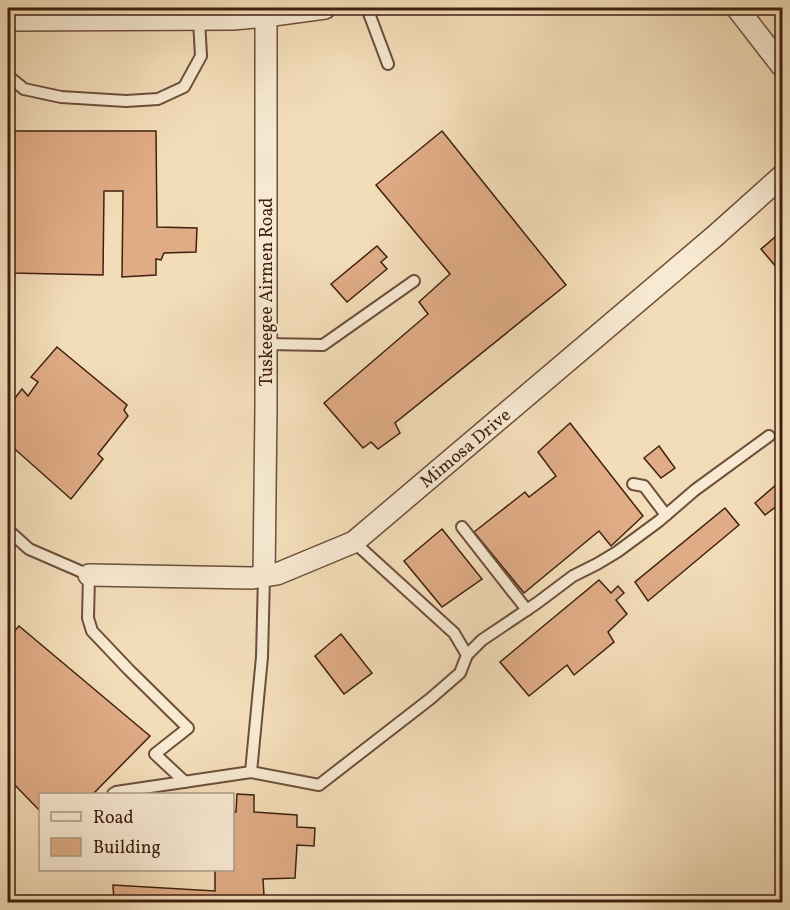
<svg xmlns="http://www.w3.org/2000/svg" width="790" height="910" viewBox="0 0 790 910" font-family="Vollkorn,serif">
<rect width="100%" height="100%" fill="#f3ddb9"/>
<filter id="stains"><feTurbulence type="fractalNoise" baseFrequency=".00333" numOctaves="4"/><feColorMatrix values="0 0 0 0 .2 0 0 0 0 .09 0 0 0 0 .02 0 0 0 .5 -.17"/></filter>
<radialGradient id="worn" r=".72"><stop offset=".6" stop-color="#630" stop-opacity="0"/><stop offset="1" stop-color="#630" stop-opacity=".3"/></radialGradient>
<g fill="#dfac86" stroke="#402010" stroke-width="1.5">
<polygon points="12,131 156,131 157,227 197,228 196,252 164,253 161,260 156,259 156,275 122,277 123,191 104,191 103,275 11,273 11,221 8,222 8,209 10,209"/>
<polygon points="442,131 566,285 395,423 400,433 378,449 371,442 363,448 324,403 428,314 419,302 450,274 376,185"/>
<polygon points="782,231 782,274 761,249"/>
<polygon points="377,246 387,257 381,262 387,269 347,302 331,284"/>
<polygon points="57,347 127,405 124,410 128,416 98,454 103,459 71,499 8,443 8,407 22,389 28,396 38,382 31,377"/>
<polygon points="570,423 643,516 611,546 599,531 524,593 474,532 525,492 529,497 556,476 538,452"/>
<polygon points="659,446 675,468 661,478 644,458"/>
<polygon points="777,484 782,493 782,502 765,515 755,503"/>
<polygon points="725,508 739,525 648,601 635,582"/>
<polygon points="442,529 482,579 442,607 404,561"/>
<polygon points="599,580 611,593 618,586 624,593 616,600 627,614 608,632 614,642 574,675 567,665 529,696 500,662"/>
<polygon points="19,626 150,736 93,794 40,794 40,811 8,778 8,638"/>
<polygon points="341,634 372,673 344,694 315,656"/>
<polygon points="237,794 254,795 254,812 297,815 297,827 315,828 314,846 297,845 295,878 263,879 264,896 304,898 304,902 114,902 113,885 215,891 215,870 232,870 232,812 236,812"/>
</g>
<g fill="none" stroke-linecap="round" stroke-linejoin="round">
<defs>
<g id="service">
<polyline points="367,8 388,64"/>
<polyline points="8,30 8,77"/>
<polyline points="8,76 24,89 61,97 126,101 158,99 184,87 201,56 199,20"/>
<polyline points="266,344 323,345 414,281"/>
<polyline points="633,484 644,486 666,515"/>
<polyline points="462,527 527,610"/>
<polyline points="8,530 29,549 89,575 88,618 92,631 129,670 188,728 155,754 185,782"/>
<polyline points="467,655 482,640 537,603 573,576 597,564 617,552 659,521 695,490 769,436"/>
<polyline points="251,772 319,785 430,699 460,673 467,655 454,633 354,542"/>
<polyline points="113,794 116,792 251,772 262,657 264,576"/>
</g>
<g id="minor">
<polyline points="737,8 782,66"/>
<polyline points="8,20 233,19 266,16 325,8"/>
<polyline points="89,575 252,578 277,574 354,542 715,236 782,176"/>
<polyline points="264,576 266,408 266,8"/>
</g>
</defs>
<use href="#service" stroke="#6d4f3a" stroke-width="14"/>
<use href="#minor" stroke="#6d4f3a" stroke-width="24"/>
<use href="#service" stroke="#f7e9d2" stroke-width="10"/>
<use href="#minor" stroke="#f7e9d2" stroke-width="21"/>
</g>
<g text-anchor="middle" stroke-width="5" stroke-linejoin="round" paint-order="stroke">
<g font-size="18" fill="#402010" stroke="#f7e9d2">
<text transform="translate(266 292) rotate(-90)" y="6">Tuskeegee Airmen Road</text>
<text transform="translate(465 448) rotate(-40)" y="6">Mimosa Drive</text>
</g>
</g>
<rect width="790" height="910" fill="none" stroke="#f3ddb9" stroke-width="30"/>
<rect x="9" y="9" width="772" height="892" fill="none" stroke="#402010" stroke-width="3"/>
<rect x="15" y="15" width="760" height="880" fill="none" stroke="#402010" stroke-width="1.5"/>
<rect x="39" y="793" width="195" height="78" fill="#f7e9d2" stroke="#ae9984" stroke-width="1.5"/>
<rect x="51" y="812" width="30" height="9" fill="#f7e9d2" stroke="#ae9984" stroke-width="1.5"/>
<text x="93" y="823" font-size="18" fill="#402010">Road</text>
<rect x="51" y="838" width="30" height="18" fill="#dfac86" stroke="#ae9984" stroke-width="1.5"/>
<text x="93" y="853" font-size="18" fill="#402010">Building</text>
<rect width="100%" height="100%" filter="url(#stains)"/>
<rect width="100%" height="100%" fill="url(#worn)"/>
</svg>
